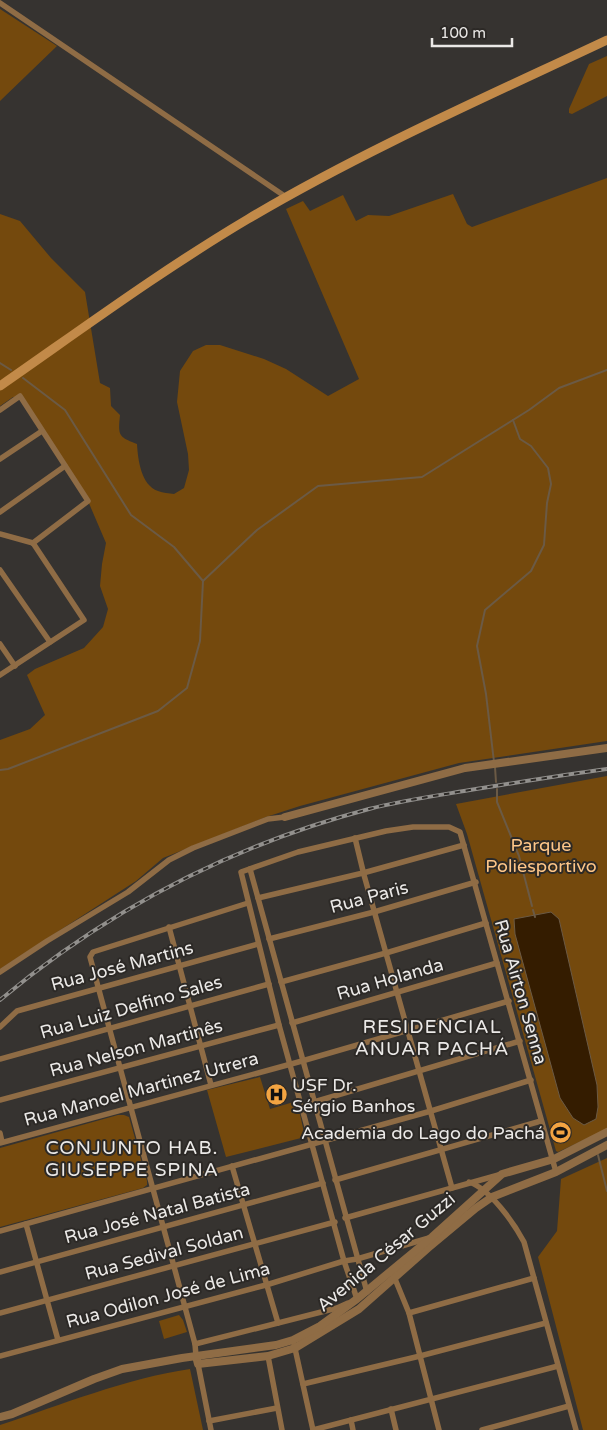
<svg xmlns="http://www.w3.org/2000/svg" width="607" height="1430" viewBox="0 0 607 1430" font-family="'Varela Round',sans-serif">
<rect width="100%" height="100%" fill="#363330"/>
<g fill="#74490d">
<polygon points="0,9 57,46 0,101"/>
<polygon points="607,56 607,96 572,114 569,113 569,109 589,64"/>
<path d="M607 178V741L459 763 300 806 266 817 163 858 136 881 0 969V740L30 729 45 715 27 675 35 669 84 648 103 627 108 609 100 586 102 564 106 543 88 501 20 397H13L0 406V214L20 221 51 258 85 292 100 383 110 388 111 406 120 415C118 435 118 437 137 444 138 460 141 485 158 491 163 493 169 493 174 494L184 488 189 470 188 454 177 402 180 371 193 351 206 345H220L264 359 286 369 328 396 359 379 286 209 303 201 310 211 343 195 356 221 368 215 389 216 453 194 467 224 472 227Z"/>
<polygon points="607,776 607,1129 558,1152 556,1151 467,834 456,804"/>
<polygon points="260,1077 270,1109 297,1101 305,1137 226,1157 207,1090"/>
<polygon points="118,1115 124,1115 129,1117 147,1181 147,1185 143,1188 0,1227 0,1148"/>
<polygon points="607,1158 607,1430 583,1430 538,1257 557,1231 561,1179"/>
<polygon points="179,1315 183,1320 187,1332 164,1339 159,1321"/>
<path d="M190 1369 203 1430H0V1425C61 1405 127 1378 190 1369Z"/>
</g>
<polygon fill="#341c00" stroke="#6b5a45" points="551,912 559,919 597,1085 598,1107 596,1119 584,1125 573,1118 560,1098 515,934 514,919"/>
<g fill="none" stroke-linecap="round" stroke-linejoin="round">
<g stroke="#6b5a45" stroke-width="2">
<polyline points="0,363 11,370"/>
<polyline points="23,378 65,410 131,515 174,547 203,581"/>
<polyline points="494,762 486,694 477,646 485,610 531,571 544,545 547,503 551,484 548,468 531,446 520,439 513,420"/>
<polyline points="495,767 496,782"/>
<polyline points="0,770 8,769 158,711 187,688 200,641 203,581 257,530 318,486 422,477 529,410 559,388 607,370"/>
<polyline points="497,789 497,802 519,856 532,906"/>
<polyline points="533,910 535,917"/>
<polyline points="598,1155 607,1191"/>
</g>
<g stroke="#8f6c45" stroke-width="5.5">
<polyline points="0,3 286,197"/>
<polyline points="0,410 20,396 88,501 33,543"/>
<polyline points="0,459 42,431"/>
<polyline points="0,512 65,466"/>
<polyline points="0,534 33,543"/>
<polyline points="0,570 50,642"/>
<polyline points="0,644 15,666"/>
<polyline points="0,675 84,620 33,543"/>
<polyline points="355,838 364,875 452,1188"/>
<polyline points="250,869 367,1292"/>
<polyline points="258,898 363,873 464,845"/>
<polyline points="169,927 211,1085"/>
<polyline points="269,939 374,912 476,882"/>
<polyline points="0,972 47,941 128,892 169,860 193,848 268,819 285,817"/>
<polyline points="281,982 386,953 486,923"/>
<polyline points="292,1023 497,963"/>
<polyline points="0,1027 17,1011 258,944"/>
<polyline points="0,1059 269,984"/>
<polyline points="0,1100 279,1025"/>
<polyline points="314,1102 520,1041"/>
<polyline points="0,1133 2,1142"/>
<polyline points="0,1143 302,1061 509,1001"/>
<polyline points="232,1166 278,1323"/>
<polyline points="335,1180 541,1121"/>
<path d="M469 1182C490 1189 514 1223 524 1242L576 1430"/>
<polyline points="345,1218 502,1174"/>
<polyline points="26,1224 58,1340"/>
<polyline points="0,1231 431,1111 531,1080"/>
<polyline points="0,1272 323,1183"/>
<polyline points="393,1274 409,1313 439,1430"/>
<polyline points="356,1300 357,1299 344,1261 279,1025 241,872 298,852 386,831 413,827 449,827 460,832 556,1172"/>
<polyline points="0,1313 335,1222"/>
<polyline points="409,1313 534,1278"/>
<polyline points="195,1344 337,1308 348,1303"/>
<polyline points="294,1344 313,1430"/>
<polyline points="0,1356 266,1285 344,1261 357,1259 429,1238"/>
<polyline points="196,1356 195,1344 90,957 93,952 248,903"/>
<polyline points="268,1356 282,1430"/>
<polyline points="198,1364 211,1430"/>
<polyline points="303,1384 420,1356 546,1323"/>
<polyline points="391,1409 396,1430"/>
<polyline points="351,1420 353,1430"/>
<polyline points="209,1421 277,1408"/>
<polyline points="313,1430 558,1366"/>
<polyline points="482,1430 569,1406"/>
</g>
<g stroke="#8f6c45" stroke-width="8">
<polyline points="285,817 465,768 607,748"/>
<polyline points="196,1356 198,1364 268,1356 295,1348 359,1309 428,1248 476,1208 492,1197 556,1172 607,1145"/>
<polyline points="0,1417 12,1414 94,1379 122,1369 182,1358 276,1345 293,1340 320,1326 357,1299 432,1237 502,1174 554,1159 607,1132"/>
</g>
<path stroke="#c28a49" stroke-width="9" d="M0 386C82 329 162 270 248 219 363 151 486 97 607 40"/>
<defs>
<path id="rail" d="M0 1000C108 910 233 845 369 809 404 800 441 795 476 789 520 782 563 775 607 769"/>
</defs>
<use href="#rail" stroke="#92908d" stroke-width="4"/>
<use href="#rail" stroke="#2c2926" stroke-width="2" stroke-dasharray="5.5" stroke-linecap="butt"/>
</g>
<defs>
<symbol id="hospital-disc" viewBox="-11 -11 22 22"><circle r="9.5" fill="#f3a442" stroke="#2c2926"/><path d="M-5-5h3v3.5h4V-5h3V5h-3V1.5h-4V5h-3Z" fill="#111"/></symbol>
<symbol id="stadium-disc" viewBox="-11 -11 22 22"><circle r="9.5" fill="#f3a442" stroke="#2c2926"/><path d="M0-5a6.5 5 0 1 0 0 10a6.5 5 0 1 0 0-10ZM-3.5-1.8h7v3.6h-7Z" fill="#111"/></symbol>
</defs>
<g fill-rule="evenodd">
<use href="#hospital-disc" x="264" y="1082" width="25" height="25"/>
<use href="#stadium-disc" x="548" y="1120" width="25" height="25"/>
</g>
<g text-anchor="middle" stroke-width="4" stroke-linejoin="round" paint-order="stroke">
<g font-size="18" fill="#fec688" stroke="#2c2926">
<text x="541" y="851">Parque<tspan x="541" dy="21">Poliesportivo</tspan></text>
</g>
<g font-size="18" fill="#ebe9e7" stroke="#2c2926">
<text transform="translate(369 897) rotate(-15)" y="6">Rua Paris</text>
<text transform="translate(122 966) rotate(-15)" y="6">Rua José Martins</text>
<text transform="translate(390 979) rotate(-16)" y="6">Rua Holanda</text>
<text transform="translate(521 992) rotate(74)" y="6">Rua Airton Senna</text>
<text transform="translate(131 1007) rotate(-16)" y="6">Rua Luiz Delfino Sales</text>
<text transform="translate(136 1048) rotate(-15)" y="6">Rua Nelson Martinês</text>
<text transform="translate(141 1089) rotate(-15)" y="6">Rua Manoel Martinez Utrera</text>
<text transform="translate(157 1213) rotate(-15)" y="6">Rua José Natal Batista</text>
<text transform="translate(386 1252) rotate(-40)" y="6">Avenida César Guzzi</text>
<text transform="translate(164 1253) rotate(-15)" y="6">Rua Sedival Soldan</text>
<text transform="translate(168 1295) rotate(-15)" y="6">Rua Odilon José de Lima</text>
</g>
<g font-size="18" fill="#ebe9e7" stroke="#2c2926" text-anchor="start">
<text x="292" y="1091">USF Dr.<tspan x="292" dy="21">Sérgio Banhos</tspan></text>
<text x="545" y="1139" text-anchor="end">Academia do Lago do Pachá</text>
</g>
<g font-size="19" letter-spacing="1" fill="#ebe9e7" stroke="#2c2926">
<text x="432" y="1033">RESIDENCIAL<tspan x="432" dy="22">ANUAR PACHÁ</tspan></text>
<text x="132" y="1154">CONJUNTO HAB.<tspan x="132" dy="22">GIUSEPPE SPINA</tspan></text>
</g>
</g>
<path d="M432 38v8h80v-8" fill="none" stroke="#ebe9e7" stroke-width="2.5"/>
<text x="440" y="38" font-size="15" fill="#ebe9e7" stroke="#2c2926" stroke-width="4" paint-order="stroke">100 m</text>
</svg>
